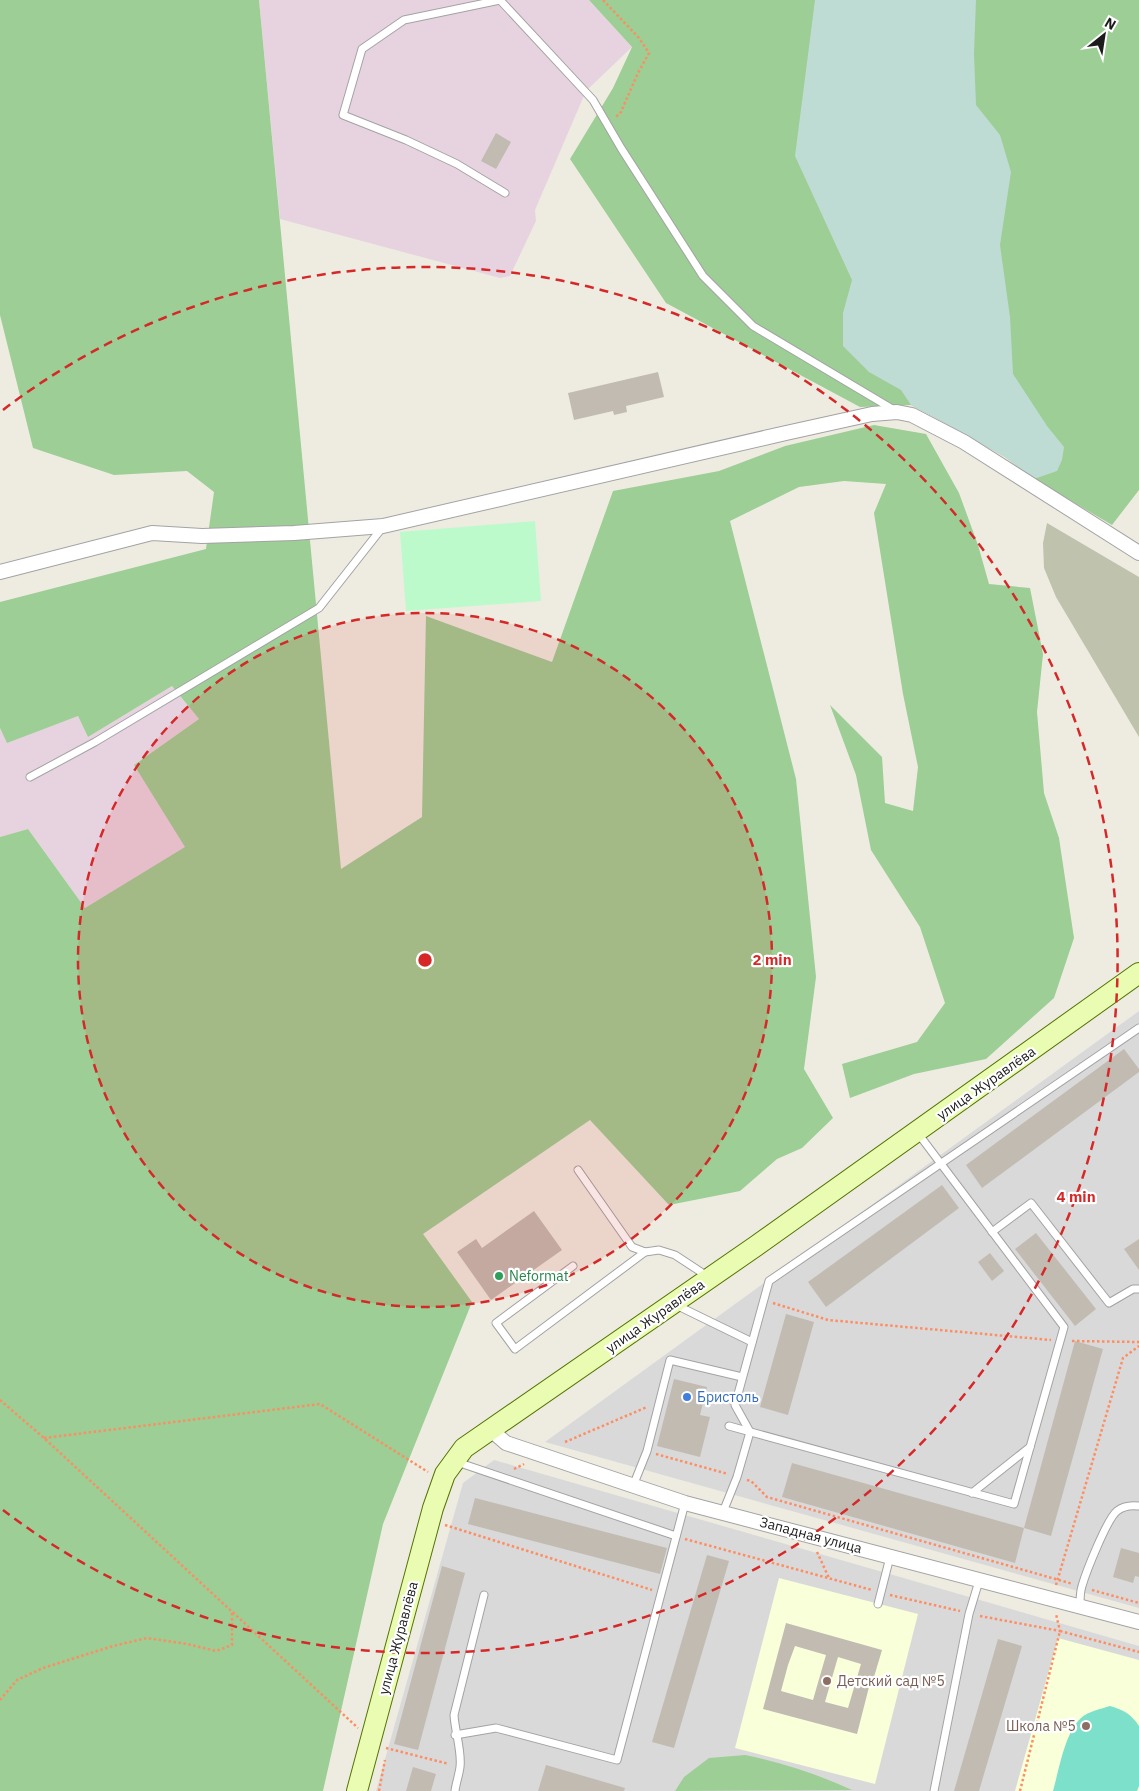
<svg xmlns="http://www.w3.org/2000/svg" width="1139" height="1791" viewBox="0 0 1139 1791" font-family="'IBM Plex Sans',sans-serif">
<rect width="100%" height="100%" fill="#eeece1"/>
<g fill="#dad9d9">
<polygon points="1139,1011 1139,1608 545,1442"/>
<polygon points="494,1460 1139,1646 1139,1791 376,1791 463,1483"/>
</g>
<g fill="#e7d3e0">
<polygon points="259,0 589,0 632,47 586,91 535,210 536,221 510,276 500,278 280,219"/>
<polygon points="172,686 199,719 134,765 186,847 85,908 28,829 0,837 0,728 7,742 78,716 88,737"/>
</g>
<g fill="#f8ffd9">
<polygon points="779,1578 918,1614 875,1784 735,1748"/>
<polygon points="1058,1638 1139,1660 1139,1791 1015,1791"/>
</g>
<polygon fill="#bfc2ad" points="1047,523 1139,577 1139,737 1056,597 1044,568 1043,543"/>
<g fill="#9cce95">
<polygon points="0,0 259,0 341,869 422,817 426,616 552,662 613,491 719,471 785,446 874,425 926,434 959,493 978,545 989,584 1030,588 1043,654 1037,712 1044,793 1059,838 1074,938 1054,998 986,1059 914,1074 850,1098 842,1064 917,1042 945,1003 920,927 871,850 856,775 830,705 882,757 885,803 913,811 918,767 903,694 874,513 886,484 844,481 799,487 730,521 796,779 816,977 804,1069 833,1118 802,1148 777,1159 740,1191 669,1205 590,1120 423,1234 472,1302 383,1524 323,1791 0,1791 0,837 28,829 85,908 185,847 134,765 199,719 172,686 88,737 78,716 7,743 0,728 0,602 206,549 214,492 187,471 114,475 33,448 0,315"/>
<polygon points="589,0 1139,0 1139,490 1112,525 1034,479 1005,457 934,417 911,405 860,407 666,303 570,159 613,88 632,47"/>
<path d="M745 1755C783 1763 817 1774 852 1790L675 1791 684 1777 709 1758Z"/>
</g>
<polygon fill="#bedcd4" points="815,0 976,0 974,54 976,105 1000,135 1011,172 1000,245 1010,317 1013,374 1047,426 1064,447 1062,460 1057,471 1034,479 1005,457 934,417 911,405 901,390 869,372 843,346 843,313 852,280 795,156"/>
<polygon fill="#bcfacc" points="535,521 541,601 406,611 400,532"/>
<path fill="#7ce0cb" d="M1110 1706C1124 1710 1131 1714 1139 1726V1786L1137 1791H1053C1059 1770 1065 1732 1081 1718 1089 1711 1101 1709 1110 1706Z"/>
<g fill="#c2bbb1" fill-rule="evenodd">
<polygon points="496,133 511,142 496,169 481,161"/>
<polygon points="658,372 664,397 626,406 627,412 614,415 613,411 574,420 568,393"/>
<polygon points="1124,1049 1139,1069 1139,1072 982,1188 966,1165"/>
<polygon points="942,1185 959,1208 826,1307 808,1282"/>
<polygon points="534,1211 562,1250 491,1300 457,1252 476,1239 482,1248"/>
<polygon points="1036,1233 1096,1309 1075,1326 1015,1249"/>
<polygon points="1139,1239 1139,1270 1124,1249"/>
<polygon points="990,1253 1004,1271 992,1281 978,1262"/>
<polygon points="786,1314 814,1322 788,1415 760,1407"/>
<polygon points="1075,1341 1103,1349 1051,1536 1024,1528"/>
<polygon points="674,1379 707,1387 700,1415 710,1417 700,1457 657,1446"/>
<polygon points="792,1463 1024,1528 1015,1563 782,1497"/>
<polygon points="475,1498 667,1548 660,1574 468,1524"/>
<polygon points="1121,1548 1139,1553 1139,1577 1135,1576 1133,1583 1113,1577"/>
<polygon points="707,1555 729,1561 674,1748 652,1742"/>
<polygon points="442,1566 465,1573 418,1750 394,1744"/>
<path d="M786 1623 882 1650 871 1687H869L857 1734 763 1709ZM795 1646 826 1655 813 1700 781 1691 788 1665ZM838 1657 861 1664 848 1708 825 1702Z"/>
<polygon points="998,1639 1022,1646 979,1791 954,1791"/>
<polygon points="546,1765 625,1788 624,1791 538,1791"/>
<polygon points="413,1767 436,1774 431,1791 406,1791"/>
</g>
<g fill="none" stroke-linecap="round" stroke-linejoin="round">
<defs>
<g id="lane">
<polyline points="505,193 457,164 406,140 343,115 362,49 404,20 500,0 593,100 621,148 703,276 753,326 894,410"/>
<polyline points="30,777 95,742 319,608 382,528"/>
<polyline points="578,1170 632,1247 645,1252 659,1250 675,1255 707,1276"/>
<polyline points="992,1232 1031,1203 1109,1303 1133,1289 1139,1289"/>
<polyline points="573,1266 496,1323 515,1349 645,1252"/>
<polyline points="676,1305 752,1342"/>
<polyline points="729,1426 1014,1504 1064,1327 917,1132"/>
<polyline points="457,1462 676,1536"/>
<polyline points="633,1486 647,1451 670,1360 742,1377"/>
<polyline points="972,1493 1030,1447"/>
<polyline points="723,1512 737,1477 750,1432 735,1405 769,1281 1139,1028"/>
<polyline points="878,1604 890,1557"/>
<path d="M1080 1605C1080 1599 1080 1592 1082 1586 1086 1572 1107 1519 1117 1511 1123 1506 1131 1505 1139 1506"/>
<polyline points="455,1735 496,1728 617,1760 685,1503"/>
<path d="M455 1791C456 1783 459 1775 460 1767 462 1751 455 1732 454 1715L484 1595"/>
<polyline points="934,1791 969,1614 979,1581"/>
</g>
<g id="street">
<polyline points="0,572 152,533 202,536 294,533 383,526 786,433 872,414 897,412 912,415 964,442 1139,553"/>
<polyline points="491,1430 506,1443 685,1503 1139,1622"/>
</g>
<polyline id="secondary" points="357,1791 433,1508 445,1474 464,1448 756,1246 1139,973"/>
</defs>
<use href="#lane" stroke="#a3a3a3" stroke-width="9"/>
<use href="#street" stroke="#a3a3a3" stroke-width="16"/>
<use href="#secondary" stroke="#547402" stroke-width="22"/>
<g stroke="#fd8e63" stroke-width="2.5" stroke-dasharray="2.5 2.5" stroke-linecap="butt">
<polyline points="603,0 639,38 649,53 638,73 620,114 615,117"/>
<polyline points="773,1303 828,1320 1051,1340"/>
<polyline points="1072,1341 1139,1342"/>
<polyline points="0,1400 44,1438 358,1728"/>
<polyline points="44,1438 320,1404 428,1472"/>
<polyline points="565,1442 647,1407"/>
<polyline points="656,1454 728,1474"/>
<polyline points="514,1469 524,1464"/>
<polyline points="747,1480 751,1481 767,1497 1073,1584"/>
<polyline points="445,1525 652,1590"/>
<polyline points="685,1539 872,1590"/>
<polyline points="817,1552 829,1578"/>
<polyline points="1056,1585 1123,1358 1139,1346"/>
<polyline points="1092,1590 1139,1603"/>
<polyline points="890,1595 960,1611"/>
<polyline points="980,1616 1060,1631 1056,1614"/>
<polyline points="0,1700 17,1680 43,1668 113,1646 147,1638 187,1644 216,1651 232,1645 232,1612"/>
<polyline points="386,1748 449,1764"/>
<polyline points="379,1791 385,1760"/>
<polyline points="1020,1791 1060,1631 1139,1652"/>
</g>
<use href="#lane" stroke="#fff" stroke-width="7"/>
<use href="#street" stroke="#fff" stroke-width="14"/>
<use href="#secondary" stroke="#eafbb2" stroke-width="20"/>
</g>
<circle cx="425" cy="960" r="347" fill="#d62828" fill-opacity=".12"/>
<g fill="none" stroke="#d62828" stroke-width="2.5" stroke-dasharray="9 6">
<circle cx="425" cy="960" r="347"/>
<path d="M3 410A693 693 0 1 1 3 1510"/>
</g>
<circle fill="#2e9e5b" stroke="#fff" stroke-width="2" cx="499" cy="1276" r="5"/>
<circle fill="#3f7fe0" stroke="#fff" stroke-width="2" cx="687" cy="1397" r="5"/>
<g fill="#8d6e63" stroke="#fff" stroke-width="2">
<circle cx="827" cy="1681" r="5"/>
<circle cx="1086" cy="1726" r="5"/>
</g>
<g text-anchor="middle" stroke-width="4.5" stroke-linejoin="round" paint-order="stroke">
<g font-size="14" fill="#1c1c1c" stroke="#fff">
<text transform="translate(986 1083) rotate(-35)" y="5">улица Журавлёва</text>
<text transform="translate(655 1316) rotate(-35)" y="5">улица Журавлёва</text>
<text transform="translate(811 1535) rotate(15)" y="5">Западная улица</text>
<text transform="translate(398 1638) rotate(-75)" y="5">улица Журавлёва</text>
</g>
<g font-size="14" fill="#27864d" stroke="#fff" text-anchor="start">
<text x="509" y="1281">Neformat</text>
</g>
<g font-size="14" fill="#366cbe" stroke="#fff" text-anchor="start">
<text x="697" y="1402">Бристоль</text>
</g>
<g font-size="14" fill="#785e54" stroke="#fff" text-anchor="start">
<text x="837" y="1686">Детский сад №5</text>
<text x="1076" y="1731" text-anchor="end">Школа №5</text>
</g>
</g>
<circle cx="425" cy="960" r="8" fill="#d62828" stroke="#fff" stroke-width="2.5"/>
<g font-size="15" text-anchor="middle" font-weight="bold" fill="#d62828" stroke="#fff" stroke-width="4.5" stroke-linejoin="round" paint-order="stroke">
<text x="772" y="965">2 min</text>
<text x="1076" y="1202">4 min</text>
</g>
<g transform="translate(1104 35) rotate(30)" stroke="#ffffff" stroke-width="4" paint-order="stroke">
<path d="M0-4L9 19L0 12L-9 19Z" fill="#1c1c1c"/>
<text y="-8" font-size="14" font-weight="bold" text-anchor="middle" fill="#1c1c1c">N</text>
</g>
</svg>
